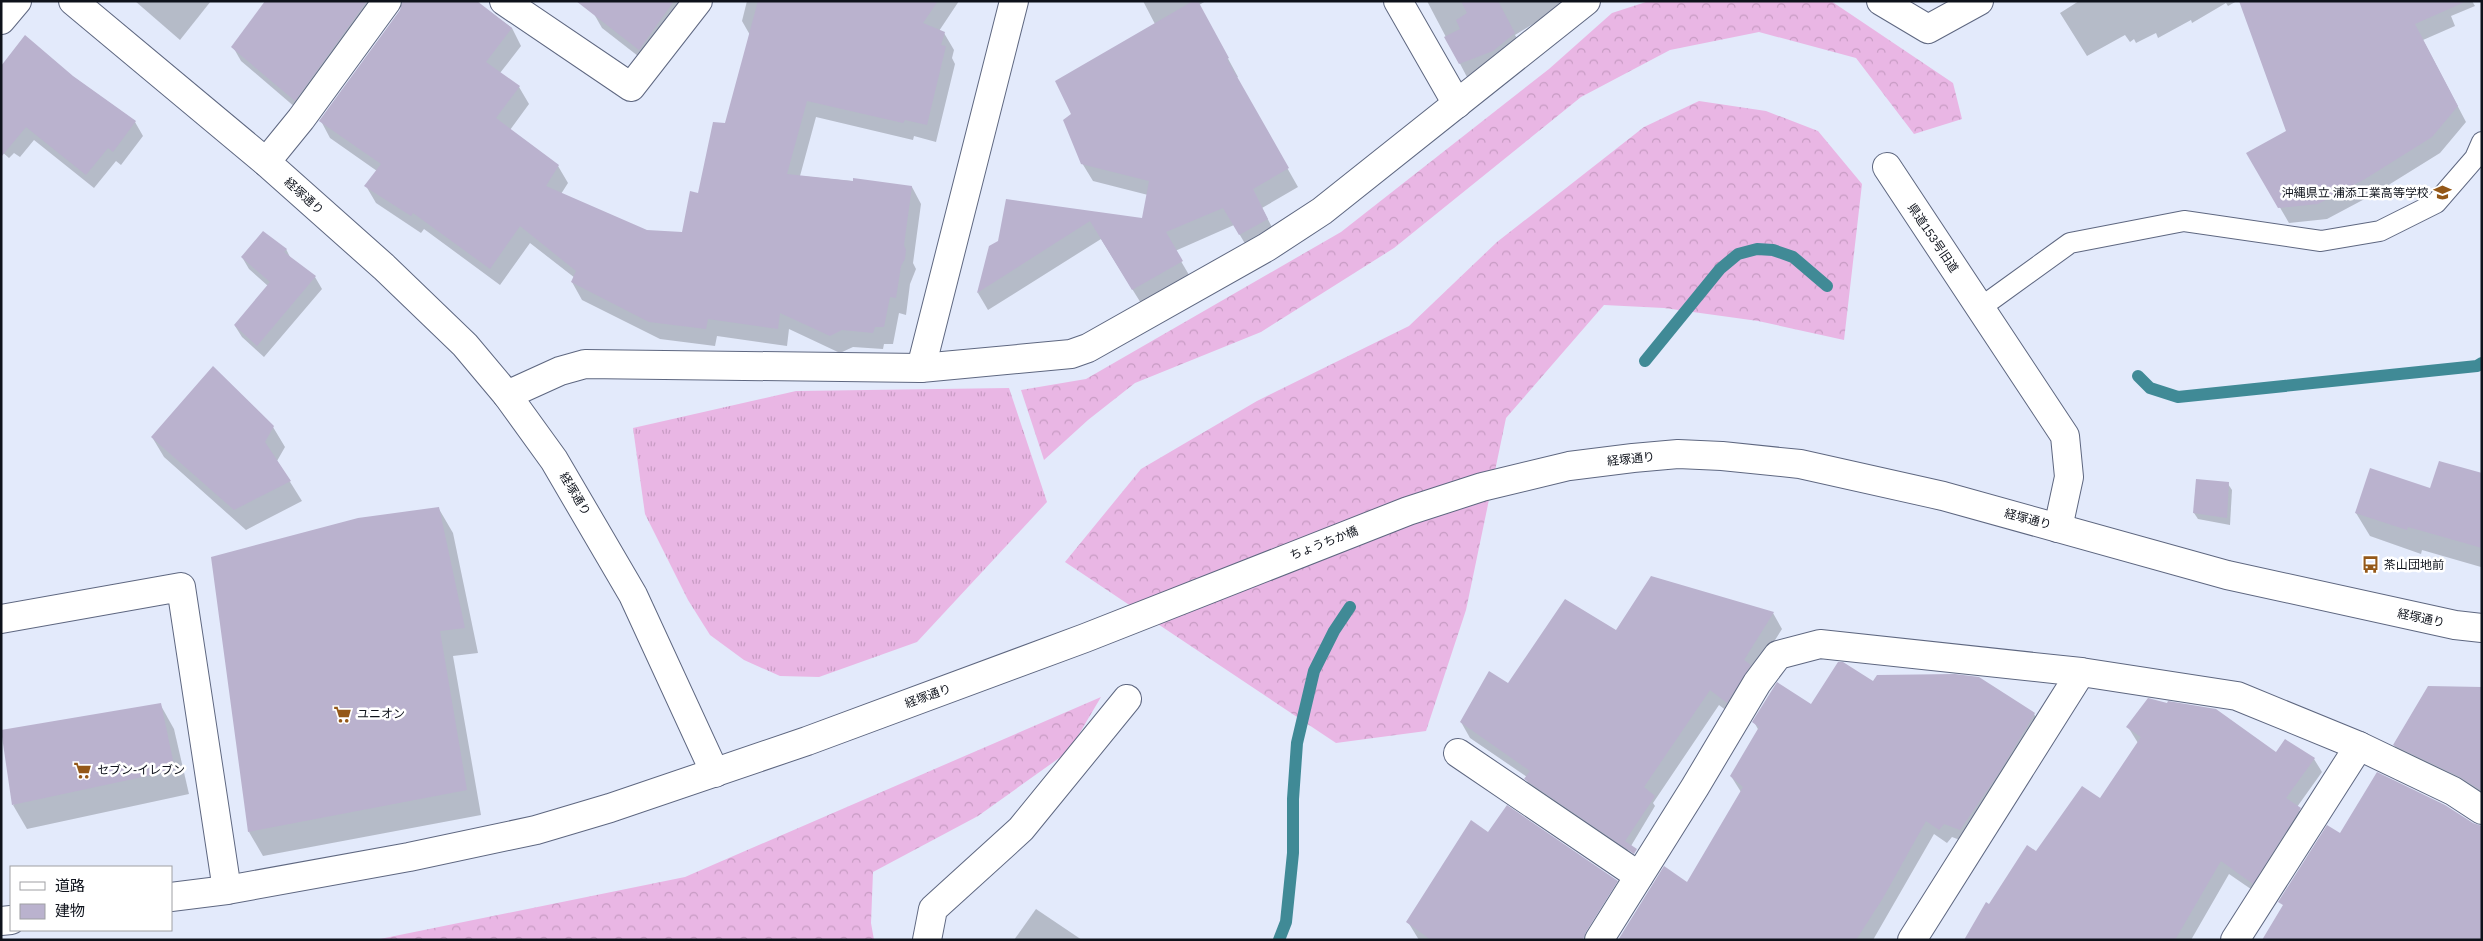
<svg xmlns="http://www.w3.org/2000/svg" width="2483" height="941" viewBox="0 0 2483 941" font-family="Arial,'Noto Sans JP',sans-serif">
<defs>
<pattern id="grass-tufts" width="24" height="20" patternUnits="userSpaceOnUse" patternTransform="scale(1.25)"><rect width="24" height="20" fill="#e9b6e4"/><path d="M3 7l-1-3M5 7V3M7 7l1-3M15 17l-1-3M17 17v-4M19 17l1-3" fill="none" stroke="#c79bc3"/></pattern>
<pattern id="forest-crowns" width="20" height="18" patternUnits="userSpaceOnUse" patternTransform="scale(1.25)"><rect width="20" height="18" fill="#e9b6e4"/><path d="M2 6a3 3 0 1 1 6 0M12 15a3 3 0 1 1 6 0" fill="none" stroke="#c79bc3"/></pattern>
</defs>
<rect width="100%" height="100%" fill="#e3eafb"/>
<polygon fill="url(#grass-tufts)" points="1009,388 1047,502 917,642 819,677 780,676 744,660 710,635 688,600 645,514 633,428 796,391"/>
<g fill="url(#forest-crowns)">
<polygon points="1649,1 1831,1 1953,83 1962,119 1914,134 1856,58 1759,32 1670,50 1581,97 1394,248 1261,332 1135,383 1088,420 1044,460 1021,390 1086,379 1341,232 1549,69 1612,13"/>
<polygon points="1699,101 1766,111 1818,131 1862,184 1844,340 1758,321 1664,308 1604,305 1506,418 1466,610 1426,731 1336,743 1065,562 1141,469 1257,401 1409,326 1497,242 1644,127"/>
<polygon points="1101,697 1069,751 978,816 873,872 871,923 874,940 375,940 685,877"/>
</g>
<g fill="#0003">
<polygon points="135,1 211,1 180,40"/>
<polygon points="277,1 387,1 303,114 241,61 233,47"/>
<polygon points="402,1 475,1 512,28 521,46 500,73 519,87 529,104 510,130 558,166 568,183 561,194 646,231 683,233 726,124 750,35 742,21 747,1 959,1 939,31 944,33 954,50 952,58 955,64 936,142 914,136 913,140 816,117 800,176 912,187 921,204 913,263 916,269 910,284 906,315 899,313 893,344 884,344 883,349 853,347 840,353 789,329 787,346 717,336 715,346 660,339 582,300 572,282 575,278 530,243 500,285 424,229 421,233 376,203 366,186 377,171 330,138 321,121 401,11 404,2"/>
<polygon points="591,1 692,1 647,63 602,28 594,14"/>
<polygon points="1143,1 1206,1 1199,5 1238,77 1236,78 1298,187 1262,208 1277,237 1250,252 1234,225 1175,251 1192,280 1144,308 1101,239 988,310 978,293 990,247 999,242 1007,200 1143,219 1148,195 1093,181 1082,163 1072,115 1155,24"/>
<polygon points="1427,1 1571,1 1515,35 1522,47 1485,72 1467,77"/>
<polygon points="2079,1 2237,1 2228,6 2226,3 2192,23 2191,20 2158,38 2156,33 2136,43 2134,39 2130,42 2125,35 2087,56 2060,13"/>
<polygon points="2240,1 2472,1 2475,6 2451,16 2455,26 2423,40 2466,122 2440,153 2374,194 2327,219 2289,223 2248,153 2287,132"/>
<polygon points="72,77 135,122 143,136 121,165 116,161 94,188 34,140 20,157 14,153 9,158 1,151"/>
<polygon points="286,249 291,259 315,277 322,289 264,357 242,337 235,326 268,286 249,269 242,257"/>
<polygon points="273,427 285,447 277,461 302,501 246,530 164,457 152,437"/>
<polygon points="2482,474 2482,575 2481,567 2422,550 2421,554 2370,536 2356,513"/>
<polygon points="2228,484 2232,490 2230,525 2198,519 2194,513"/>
<polygon points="439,509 453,533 478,653 453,656 481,815 263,856 249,832"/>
<polygon points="1652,577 1773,613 1782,629 1754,673 1736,718 1719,705 1653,803 1655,806 1625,856 1535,795 1526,779 1527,777 1470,738 1461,722 1508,684 1616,632"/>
<polygon points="1873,683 2034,714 2042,728 1968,843 1952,837 1947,843 1934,834 1873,940 1620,940 1688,884 1741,792 1731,776 1759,731 1754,722 1811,706"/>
<polygon points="2482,688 2482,801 2404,762 2394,745"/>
<polygon points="160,704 174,729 189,794 27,829 13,805"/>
<polygon points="2128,727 2314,759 2322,772 2297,807 2308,823 2261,896 2229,874 2191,940 1965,940 1989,905 2037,853 2100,800 2138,743"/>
<polygon points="1036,909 1082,940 1014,940"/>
<polygon points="1408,922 1577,940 1419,940"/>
</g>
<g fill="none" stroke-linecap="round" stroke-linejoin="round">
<g stroke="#408a96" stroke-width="12">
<polyline points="1645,361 1720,269 1738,254 1757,249 1773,250 1793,257 1827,286"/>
<polyline points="2138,376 2150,388 2178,397 2477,366 2482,363"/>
<polyline points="1279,940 1286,922 1293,853 1293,799 1297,743 1314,671 1334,631 1350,607"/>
</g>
</g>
<g fill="#bab2ce">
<polygon points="265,1 367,1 295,101 231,47"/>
<polygon points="402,1 477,1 512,28 486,62 520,86 496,118 559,165 546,186 647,230 682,232 690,191 698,193 713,122 725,123 758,1 938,1 923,23 945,32 941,45 946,46 927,125 905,120 903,123 807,101 787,174 853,181 853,178 912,186 904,245 906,250 905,259 901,266 896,298 890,297 884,327 875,327 873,333 842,330 830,336 780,313 778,329 708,319 706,329 649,322 571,282 576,271 520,226 490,269 413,213 411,216 364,186 381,164 319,121 400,10"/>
<polygon points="576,1 674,1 639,50"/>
<polygon points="1193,1 1198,1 1229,58 1227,59 1289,168 1253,189 1268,219 1239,235 1223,208 1166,232 1183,261 1132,290 1090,221 977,293 989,246 998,241 1006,199 1142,218 1149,181 1081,164 1063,120 1071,114 1055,81"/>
<polygon points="1461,1 1498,1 1515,33 1493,51 1459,64 1444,37 1460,29 1456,20 1467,13"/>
<polygon points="2239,1 2467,1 2415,24 2458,106 2432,137 2365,179 2318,204 2278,208 2246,153 2286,131"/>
<polygon points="25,35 73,76 136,121 113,152 108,148 86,175 26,127 1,157 1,66"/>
<polygon points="263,231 287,249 284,252 316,276 257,346 234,325 270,282 241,257"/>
<polygon points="213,366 274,426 265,442 291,481 234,510 151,437"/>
<polygon points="2439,461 2482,473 2482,548 2408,527 2407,530 2355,513 2370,468 2430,488"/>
<polygon points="2196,479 2229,482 2227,518 2193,513"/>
<polygon points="439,507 465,628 440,631 467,790 248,832 211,557 358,518"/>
<polygon points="1651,576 1774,612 1744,660 1751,665 1727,703 1710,690 1644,787 1655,796 1625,841 1637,849 1634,854 1524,779 1530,771 1460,722 1489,671 1508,683 1565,599 1616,630"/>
<polygon points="1838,662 1843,662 1873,681 1877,675 1955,674 1979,677 2035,713 1999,773 1960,830 1944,824 1939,830 1926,821 1883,898 1856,940 1618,940 1664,866 1687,882 1743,787 1730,776 1759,727 1752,722 1777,682 1811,704"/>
<polygon points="2428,686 2482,687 2482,791 2460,777 2393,745"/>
<polygon points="2148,698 2167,703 2168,701 2216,709 2276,752 2285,739 2315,758 2286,798 2301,808 2253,884 2221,861 2175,940 1964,940 1986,902 1989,904 2027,845 2036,851 2082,786 2100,798 2141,737 2126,727"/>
<polygon points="161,703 175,770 12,805 1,730"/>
<polygon points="2377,772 2445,805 2473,823 2482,826 2482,940 2262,940 2283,905 2278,902 2327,825 2340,833"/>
<polygon points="1507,805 1618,881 1586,932 1583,940 1431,940 1406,922 1471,820 1488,832"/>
</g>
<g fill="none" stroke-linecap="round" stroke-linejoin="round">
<defs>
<polyline id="lane" points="1980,308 2070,243 2184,221 2321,241 2380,231 2436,203 2475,158 2482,142"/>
<g id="street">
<polyline points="504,1 631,87 698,1"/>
<polyline points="1398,1 1457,104"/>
<polyline points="1881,1 1928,29 1979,1"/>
<polyline points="1,20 17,1"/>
<polyline points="266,162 301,119 387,1"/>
<polyline points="1887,167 2065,436 2069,477 2058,528"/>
<polyline points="507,395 560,371 585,364 921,368 1071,354 1088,348 1267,247 1322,211 1586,1"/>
<polyline points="1,619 181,587 227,890"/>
<polyline points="1458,753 1639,876"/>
<polyline points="927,940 933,909 1021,829 1127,699"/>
<polyline points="1599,940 1695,787 1757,683 1778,655 1820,644 2081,672 2237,696 2359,746 2453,791 2482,810"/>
<polyline points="1912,940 2081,672"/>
<polyline points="2235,940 2359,746"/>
</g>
<g id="secondary">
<polyline points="73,1 266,162 384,267 465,345 507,395 554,460 633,595 715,773"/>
<polyline points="921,368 1014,1"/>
<polyline points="171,897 227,890 409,857 536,830 610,808 807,741 1085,638 1408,511 1482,487 1569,466 1633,458 1678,454 1722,456 1800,464 1943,496 2227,575 2455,625 2482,628"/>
<polyline points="1,921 11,920"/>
</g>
</defs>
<use href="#lane" stroke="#5e6780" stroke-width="22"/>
<use href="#street" stroke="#5e6780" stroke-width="30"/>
<use href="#secondary" stroke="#5e6780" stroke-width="30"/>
<use href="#lane" stroke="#fff" stroke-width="20"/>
<use href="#street" stroke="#fff" stroke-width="28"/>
<use href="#secondary" stroke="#fff" stroke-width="28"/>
</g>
<defs>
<symbol id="school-bare" viewBox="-9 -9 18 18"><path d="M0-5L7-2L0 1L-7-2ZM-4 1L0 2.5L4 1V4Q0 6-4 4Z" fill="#945818" stroke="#fff" stroke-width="2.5" paint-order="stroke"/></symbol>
<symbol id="bus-bare" viewBox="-9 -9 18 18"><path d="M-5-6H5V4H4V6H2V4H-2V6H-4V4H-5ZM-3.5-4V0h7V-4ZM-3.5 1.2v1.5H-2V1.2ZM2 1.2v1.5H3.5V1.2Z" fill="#945818" stroke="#fff" stroke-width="2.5" paint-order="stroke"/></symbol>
<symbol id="supermarket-bare" viewBox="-9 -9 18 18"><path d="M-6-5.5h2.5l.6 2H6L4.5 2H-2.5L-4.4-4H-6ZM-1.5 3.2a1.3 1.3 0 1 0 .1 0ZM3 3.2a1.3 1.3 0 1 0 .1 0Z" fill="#945818" stroke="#fff" stroke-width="2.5" paint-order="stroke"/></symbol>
</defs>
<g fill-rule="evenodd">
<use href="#school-bare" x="2430" y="180" width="25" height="25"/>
<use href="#bus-bare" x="2358" y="552" width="25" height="25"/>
<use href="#supermarket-bare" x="330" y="702" width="25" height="25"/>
<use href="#supermarket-bare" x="70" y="758" width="25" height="25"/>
</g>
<g text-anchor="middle" stroke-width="5" stroke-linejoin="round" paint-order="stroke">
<g font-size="12" fill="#0e121b" stroke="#fff" text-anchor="start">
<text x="2429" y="197" text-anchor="end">沖縄県立 浦添工業高等学校</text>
<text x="2384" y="569">茶山団地前</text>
<text x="357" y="718">ユニオン</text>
<text x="97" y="774">セブン-イレブン</text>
</g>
<g font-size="12" fill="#0e121b" stroke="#fff">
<text transform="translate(304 196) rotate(42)" y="4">経塚通り</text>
<text transform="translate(1933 238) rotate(56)" y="4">県道153号旧道</text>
<text transform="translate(1631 459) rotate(-6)" y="4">経塚通り</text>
<text transform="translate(575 494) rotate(59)" y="4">経塚通り</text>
<text transform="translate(2028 519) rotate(15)" y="4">経塚通り</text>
<text transform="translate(1324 543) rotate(-21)" y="4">ちょうちか橋</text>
<text transform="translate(2421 618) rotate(12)" y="4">経塚通り</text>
<text transform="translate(928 696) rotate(-20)" y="4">経塚通り</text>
</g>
</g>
<rect width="2483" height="941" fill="none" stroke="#0e121b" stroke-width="5"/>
<rect x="10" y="866" width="162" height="65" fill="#ffffff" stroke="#9fa0a4"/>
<rect x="20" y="882" width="25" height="8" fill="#ffffff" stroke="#9fa0a4"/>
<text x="55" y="891" font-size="15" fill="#0e121b">道路</text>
<rect x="20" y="904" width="25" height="15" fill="#bab2ce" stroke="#9fa0a4"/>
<text x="55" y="916" font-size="15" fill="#0e121b">建物</text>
</svg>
